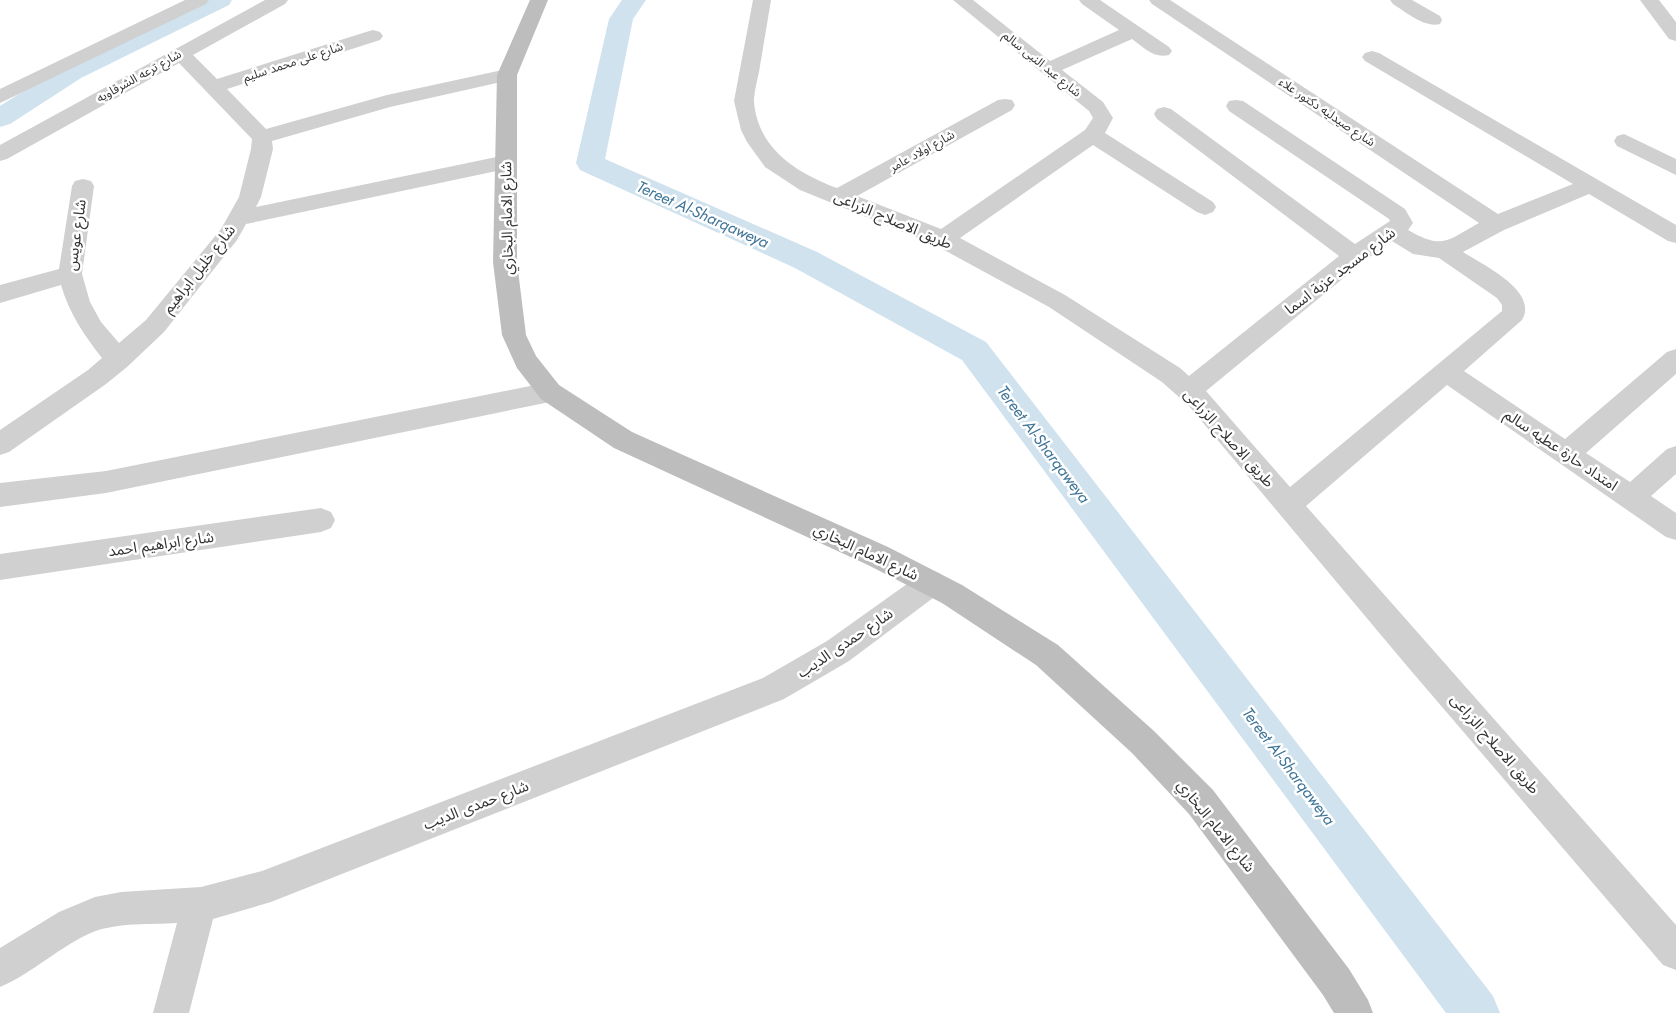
<svg xmlns="http://www.w3.org/2000/svg" width="1676" height="1013" viewBox="0 0 1676 1013" font-family="Jost,'Noto Sans Arabic',sans-serif">
<rect width="100%" height="100%" fill="#fff"/>
<g fill="none" stroke-linecap="round" stroke-linejoin="round">
<g fill="#cfe2ee" fill-rule="evenodd">
<polygon points="201,0 232,0 229,5 81,78 10,124 0,127 0,106 63,66"/>
<polygon points="622,0 646,0 633,19 605,159 817,252 986,342 1493,996 1500,1013 1446,1013 962,360 795,268 580,170 576,163 609,19"/>
</g>
<g fill="#d0d0d0" fill-rule="evenodd">
<polygon points="185,0 209,0 206,4 0,103 0,89"/>
<path d="M265 0H288L285 4 193 55 217 79 366 32 373 30 380 32 383 36 380 40 227 89 266 129 387 95 507 69 514 71 517 75 514 79 390 107 272 141 273 149 261 197 256 207 506 155 514 157 517 162 514 167 506 169 246 224 237 240 164 332 127 367 106 384 9 452 0 455V430L88 370 102 358C84 335 69 313 61 285L0 303V285L59 269 72 186 75 181 83 179 91 181 94 186 82 274 90 302 101 322 119 343 146 320 221 229 239 197 251 149 252 139 179 63 7 159 0 161V145Z"/>
<path d="M753 0H771C767 24 763 48 759 72 757 81 754 93 754 102 758 149 797 173 837 188L998 100 1005 99 1012 100 1015 105 1012 110 857 196 941 229 1085 130 1093 118 1089 111 953 0H973L1050 61 1119 30 1082 4 1079 0H1100L1169 47 1172 51 1169 55C1154 59 1143 47 1132 39L1062 70 1103 102 1113 118 1105 133 1213 202 1216 207 1213 212 1205 215 1197 212 1093 145 960 238 1065 295 1180 368 1189 376 1339 256 1157 119 1154 114 1157 109 1164 107 1171 109 1355 244 1390 221 1389 219 1229 111 1226 106 1229 101 1236 100 1243 101 1405 209 1413 223 1408 230C1443 250 1446 241 1479 223L1152 4 1149 0H1170L1498 214 1573 184 1365 61 1362 57 1365 53 1372 51 1379 53 1676 225V243L1668 241 1589 194 1504 230 1463 252C1483 265 1539 291 1522 320L1464 371 1565 439 1667 352 1676 349V374L1586 453 1630 482 1667 449 1676 446V474L1651 496 1676 513V540L1666 537 1447 385 1306 506 1676 925V970L1663 965 1407 666 1189 406 1162 382 1049 307 935 245 800 190 765 167 747 142 741 130 734 101ZM1392 241 1413 254 1439 258 1497 298 1502 305V311L1290 487 1206 391 1363 262Z"/>
<path d="M1390 0H1412L1440 16 1442 20 1440 24C1424 28 1406 12 1393 4Z"/>
<polygon points="1640,0 1659,0 1676,22 1676,41 1669,39"/>
<polygon points="1624,134 1676,159 1676,175 1617,146 1614,141 1617,136"/>
<polygon points="550,382 559,385 563,392 559,399 550,402 106,493 0,507 0,483 106,471"/>
<polygon points="321,508 331,512 335,520 331,528 321,532 0,580 0,554"/>
<path d="M931 570 941 574 945 583 941 592 849 661 784 699 271 902 213 919 189 1013H153L177 923C150 925 119 922 93 932 60 946 33 973 0 987V948L59 912 95 897 121 892 201 887 262 871 763 678 827 641 921 574Z"/>
</g>
<polygon fill="#bdbdbd" fill-rule="evenodd" points="530,0 548,0 517,75 517,262 526,335 536,356 559,385 632,432 888,547 962,585 1058,645 1154,731 1213,790 1349,969 1368,1000 1373,1013 1334,1013 1323,995 1189,814 1132,753 1036,665 942,603 868,565 614,448 541,399 517,368 502,335 493,262 497,75"/>
</g>
<g text-anchor="middle" stroke-width="5" stroke-linejoin="round" paint-order="stroke">
<g font-size="12" fill="#333" stroke="#fff">
<text transform="translate(293 62) rotate(-18)" y="4">شارع على محمد سليم</text>
<text transform="translate(1042 64) rotate(39)" y="4">شارع عبد النبى سالم</text>
<text transform="translate(139 76) rotate(-29)" y="4">شارع ترعه الشرقاويه</text>
<text transform="translate(1327 112) rotate(34)" y="4">شارع صيدليه دكتور علاء</text>
<text transform="translate(922 151) rotate(-29)" y="4">شارع اولاد عامر</text>
</g>
<g font-size="15" fill="#333" stroke="#fff">
<text transform="translate(507 218) rotate(-91)" y="5">شارع الامام البخاري</text>
<text transform="translate(893 220) rotate(23)" y="5">طريق الاصلاح الزراعى</text>
<text transform="translate(76 235) rotate(-82)" y="5">شارع عويس</text>
<text transform="translate(199 269) rotate(-52)" y="5">شارع خليل ابراهيم</text>
<text transform="translate(1340 271) rotate(-37)" y="5">شارع مسجد عزبة اسما</text>
<text transform="translate(1229 438) rotate(48)" y="5">طريق الاصلاح الزراعى</text>
<text transform="translate(1561 450) rotate(34)" y="5">امتداد حارة عطيه سالم</text>
<text transform="translate(161 544) rotate(-8)" y="5">شارع ابراهيم احمد</text>
<text transform="translate(866 552) rotate(25)" y="5">شارع الامام البخاري</text>
<text transform="translate(845 643) rotate(-34)" y="5">شارع حمدى الديب</text>
<text transform="translate(1495 744) rotate(49)" y="5">طريق الاصلاح الزراعى</text>
<text transform="translate(476 805) rotate(-21)" y="5">شارع حمدى الديب</text>
<text transform="translate(1216 826) rotate(51)" y="5">شارع الامام البخاري</text>
</g>
<g font-size="16" font-style="italic" fill="#3f7597" stroke="#fff">
<text transform="translate(703 214) rotate(24)" y="6">Tereet Al-Sharqaweya</text>
<text transform="translate(1044 444) rotate(53)" y="6">Tereet Al-Sharqaweya</text>
<text transform="translate(1289 766) rotate(53)" y="6">Tereet Al-Sharqaweya</text>
</g>
</g>
</svg>
